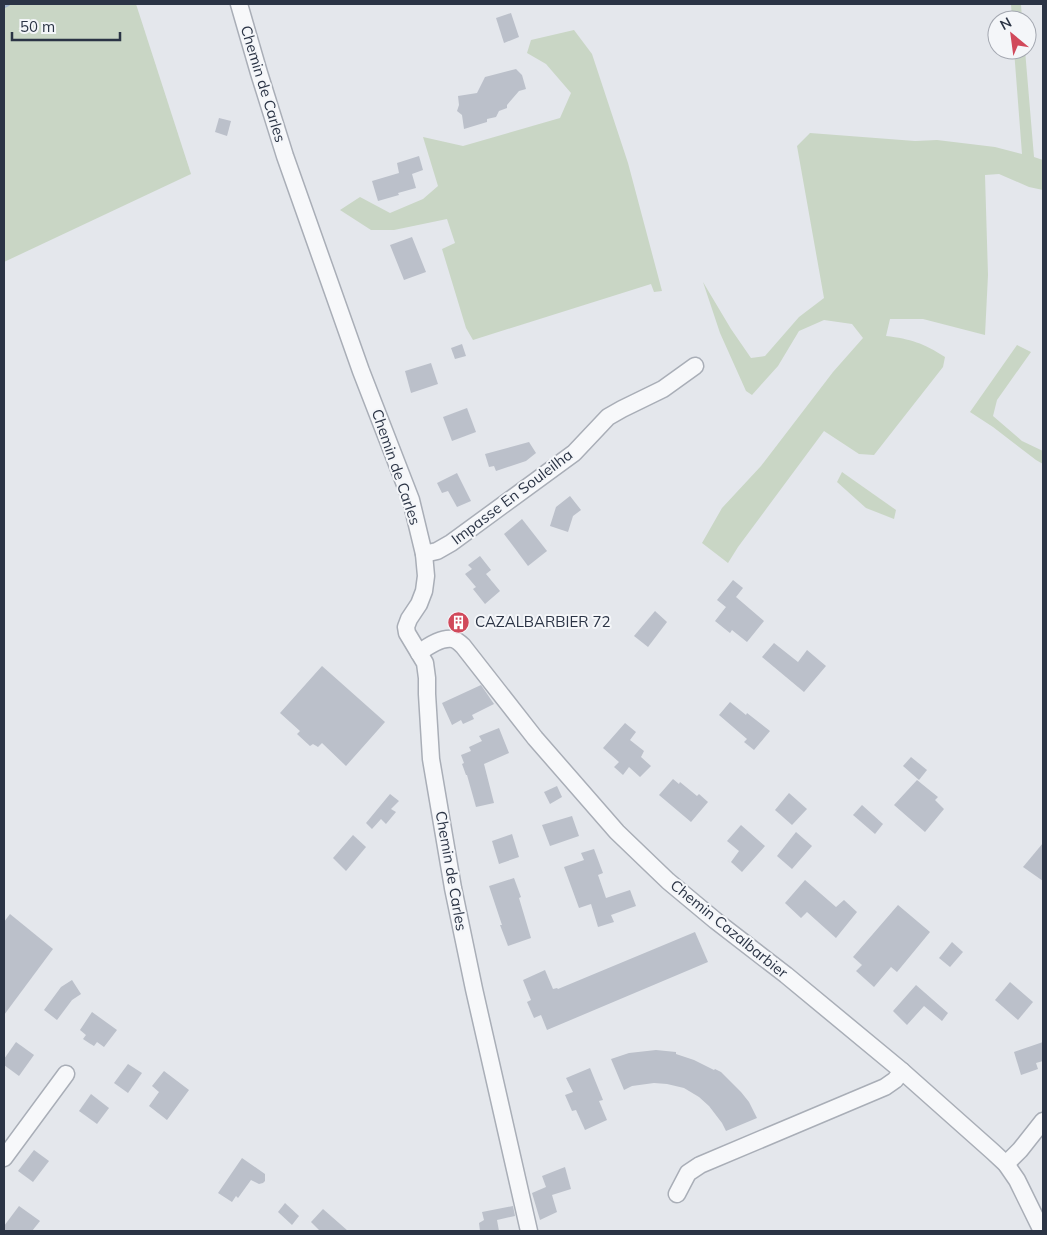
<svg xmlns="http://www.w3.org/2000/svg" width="1047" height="1235" viewBox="0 0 1047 1235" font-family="Mulish,sans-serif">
<rect width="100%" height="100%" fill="#e4e7ec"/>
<g fill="#c9d6c5">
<polygon points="4,4 136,4 191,174 4,262"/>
<polygon points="1011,4 1021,4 1022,20 1012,20"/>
<polygon points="574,30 592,54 628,163 662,291 654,292 651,284 473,340 466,328 442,249 455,243 447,219 394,230 371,230 340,210 360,197 390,213 423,199 438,186 423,137 463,146 560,118 571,93 546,64 527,53 531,40"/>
<path d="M1014 50H1025L1034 157 1043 160V190L1029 187 999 174 985 175 988 275 985 335 923 319H890L886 336C911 339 923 343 945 357L943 367 874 455 859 454 824 431 738 547 728 563 702 543 722 508 761 466 833 372 863 338 852 324 824 320 799 331 778 366 752 395 746 391 720 333 703 282 731 329 751 358 765 356 799 317 824 298 797 146 810 133 915 141 937 140 995 147 1022 154Z"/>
<polygon points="1017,345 1031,352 997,400 993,416 1022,441 1043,451 1043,464 1036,460 993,427 970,412"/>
<polygon points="842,472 896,510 894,519 866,508 837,482"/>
</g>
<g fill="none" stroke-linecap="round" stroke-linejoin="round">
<polyline stroke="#9fb4cc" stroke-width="4.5" points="4,6 8,4"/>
</g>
<g fill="#bbc0ca">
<polygon points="511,13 519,37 504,43 496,18"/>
<polygon points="516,69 522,75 526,89 519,91 507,105 507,108 499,111 496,117 487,119 487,122 464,129 462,115 457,111 459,105 458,96 477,93 485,77"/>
<polygon points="219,118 231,121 227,136 215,132"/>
<polygon points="419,156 423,170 412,174 416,188 398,193 399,195 378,201 372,181 399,173 397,163"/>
<polygon points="412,237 426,272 404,280 390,245"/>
<polygon points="462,344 466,356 455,359 451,348"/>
<polygon points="431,363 438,384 411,393 405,371"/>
<polygon points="467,408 476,432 452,441 443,417"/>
<polygon points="529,442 536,453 526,461 496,471 494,466 489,467 485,454"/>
<polygon points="457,473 471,501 457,507 448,491 442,493 437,483"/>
<polygon points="570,496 581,510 573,516 568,532 550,526 556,507"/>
<polygon points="522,519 547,551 528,566 504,534"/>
<polygon points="480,556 491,570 486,574 500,591 485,604 473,589 476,587 465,574 472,569 468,565"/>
<polygon points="733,580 743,588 736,597 764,621 747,642 732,630 730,633 715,621 726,607 717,600"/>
<polygon points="655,611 667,622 648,647 634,636"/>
<polygon points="774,643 798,662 807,650 826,666 804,692 762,657"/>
<polygon points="322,666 385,722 346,766 322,743 318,747 313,744 310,746 297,734 300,731 280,713"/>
<polygon points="481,685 494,704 472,715 474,719 463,724 461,720 452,725 442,703"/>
<polygon points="730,702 746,715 747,713 770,731 754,750 744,742 747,739 719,715"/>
<polygon points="625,723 636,732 630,740 644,751 641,757 651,766 640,777 629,767 623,775 614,767 619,762 603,748"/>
<polygon points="499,728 509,753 484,764 494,803 476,807 467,775 466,775 462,764 464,763 461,755 471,751 469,747 482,741 479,736"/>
<polygon points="911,757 927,770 919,780 903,766"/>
<polygon points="673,779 679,784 680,782 697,796 699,794 708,802 691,822 659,795"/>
<polygon points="917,780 938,797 935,800 944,809 925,832 894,805"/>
<polygon points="557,786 562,797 550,804 544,792"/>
<polygon points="789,793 807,809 792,825 775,810"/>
<polygon points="390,794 399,801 391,809 396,812 386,824 381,819 372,829 366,823"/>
<polygon points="862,805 883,824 875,834 853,815"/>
<polygon points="572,816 579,836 550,846 542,825"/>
<polygon points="741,825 765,846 742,872 731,862 739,851 727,841"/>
<polygon points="796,832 812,846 792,869 777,856"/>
<polygon points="512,834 519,857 499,864 492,841"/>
<polygon points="353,835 366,847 346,871 333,858"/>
<polygon points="1043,843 1043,881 1023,867"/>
<polygon points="594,849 603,873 598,875 606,898 630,890 636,906 611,915 614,922 598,927 591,904 579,908 564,867 584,860 581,853"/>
<polygon points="514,878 521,897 519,898 531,938 508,946 500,925 502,925 489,886"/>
<polygon points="805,880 836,907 844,900 857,912 836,938 807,912 801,918 785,903"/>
<polygon points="898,905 930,932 897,972 891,967 874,987 856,971 862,965 853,957"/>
<polygon points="10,914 53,949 4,1015 4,922"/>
<polygon points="695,932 708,962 547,1030 541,1015 534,1018 527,1002 531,1000 523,980 545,970 553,989 557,988 558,989"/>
<polygon points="952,942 963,952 950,967 939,958"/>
<polygon points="72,980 81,994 72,1000 57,1020 44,1010 61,987"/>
<polygon points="1010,982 1033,1002 1018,1020 995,1000"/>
<polygon points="916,985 948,1013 942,1021 924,1006 907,1025 893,1011"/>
<polygon points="92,1012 117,1030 104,1047 97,1042 94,1046 89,1043 83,1039 86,1035 80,1030"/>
<polygon points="16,1042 34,1055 19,1076 4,1065 4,1059"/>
<polygon points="1043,1042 1043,1061 1036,1063 1038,1069 1021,1075 1014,1052"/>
<polygon points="656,1050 676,1052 676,1054 694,1060 714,1070 715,1069 721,1072 741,1092 749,1102 757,1118 726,1131 722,1123 709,1106 699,1097 684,1088 667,1084 654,1083 632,1086 624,1090 611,1059 629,1053"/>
<polygon points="128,1064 142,1073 128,1093 114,1083"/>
<polygon points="590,1068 603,1100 599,1101 607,1120 585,1130 576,1110 572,1111 565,1095 573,1092 566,1078"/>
<polygon points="164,1071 189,1090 167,1120 149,1106 159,1092 152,1086"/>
<polygon points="91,1094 109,1108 97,1124 79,1111"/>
<polygon points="34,1150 49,1161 33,1182 18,1171"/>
<polygon points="242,1158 265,1174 265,1181 263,1183 259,1184 251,1180 238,1198 236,1196 232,1202 218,1193"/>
<polygon points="565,1167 571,1189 552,1195 557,1212 540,1220 532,1193 546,1187 542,1176"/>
<polygon points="285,1203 299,1216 292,1225 278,1212"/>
<polygon points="19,1206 40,1221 32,1231 4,1231 4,1226"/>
<polygon points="513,1206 515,1216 497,1220 499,1231 480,1231 479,1223 484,1220 482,1212"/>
<polygon points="323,1209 348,1231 320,1231 311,1222"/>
</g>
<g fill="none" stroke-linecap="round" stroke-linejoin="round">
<defs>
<g id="minor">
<polyline points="239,4 259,73 285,156 361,371 411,500 424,554 426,576 424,591 419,604 409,619 406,627 407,633 425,663 427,678 427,694 431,759 453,888 474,989 529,1231"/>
<polyline points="424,554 437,551 451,543 574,453 608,417 622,409 663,389 695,366"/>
<path d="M419 653C428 646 441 637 453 639 456 640 460 643 463 646L535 738 617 832 668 881 716 921 786 975 902 1071 992 1151 1006 1164 1017 1180 1042 1231"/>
<polyline points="4,1158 66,1074"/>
<polyline points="1006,1164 1020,1150 1043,1121"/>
<polyline points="677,1194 688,1173 700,1165 885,1087 895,1080 902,1071"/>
</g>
</defs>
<use href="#minor" stroke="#a9aeb7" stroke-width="19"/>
<use href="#minor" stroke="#f7f8fa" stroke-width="16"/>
</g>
<defs>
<symbol id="building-disc" viewBox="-11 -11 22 22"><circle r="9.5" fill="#d1495b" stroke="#f4f6f9"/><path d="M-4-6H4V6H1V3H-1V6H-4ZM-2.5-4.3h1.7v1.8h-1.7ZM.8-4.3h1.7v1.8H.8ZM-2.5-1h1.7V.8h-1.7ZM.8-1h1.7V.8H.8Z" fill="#fff"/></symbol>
</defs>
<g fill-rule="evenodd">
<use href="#building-disc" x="446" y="610" width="25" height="25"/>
</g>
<g text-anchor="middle" stroke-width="4" stroke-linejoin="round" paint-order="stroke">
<g font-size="15" fill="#2b3445" stroke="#f4f6f9">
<text transform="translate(263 84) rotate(73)" y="5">Chemin de Carles</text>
<text transform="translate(396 467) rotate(71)" y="5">Chemin de Carles</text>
<text transform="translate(512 497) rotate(-37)" y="5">Impasse En Souleilha</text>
<text transform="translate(451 871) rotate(80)" y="5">Chemin de Carles</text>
<text transform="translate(729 929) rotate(39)" y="5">Chemin Cazalbarbier</text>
</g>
<g font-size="15" fill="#2b3445" stroke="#f4f6f9" text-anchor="start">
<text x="475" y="627">CAZALBARBIER 72</text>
</g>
</g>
<rect width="1047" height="1235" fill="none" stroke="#2b3445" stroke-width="10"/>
<g transform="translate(1012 35) rotate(331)"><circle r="24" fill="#f4f6f9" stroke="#a4a8b1"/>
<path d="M0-4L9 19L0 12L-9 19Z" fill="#d1495b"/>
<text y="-8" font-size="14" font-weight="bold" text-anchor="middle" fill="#2b3445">N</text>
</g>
<path d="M12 32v8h108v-8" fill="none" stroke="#2b3445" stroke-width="2.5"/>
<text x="20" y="32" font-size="15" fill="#2b3445" stroke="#f4f6f9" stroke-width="4" paint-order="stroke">50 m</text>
</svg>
